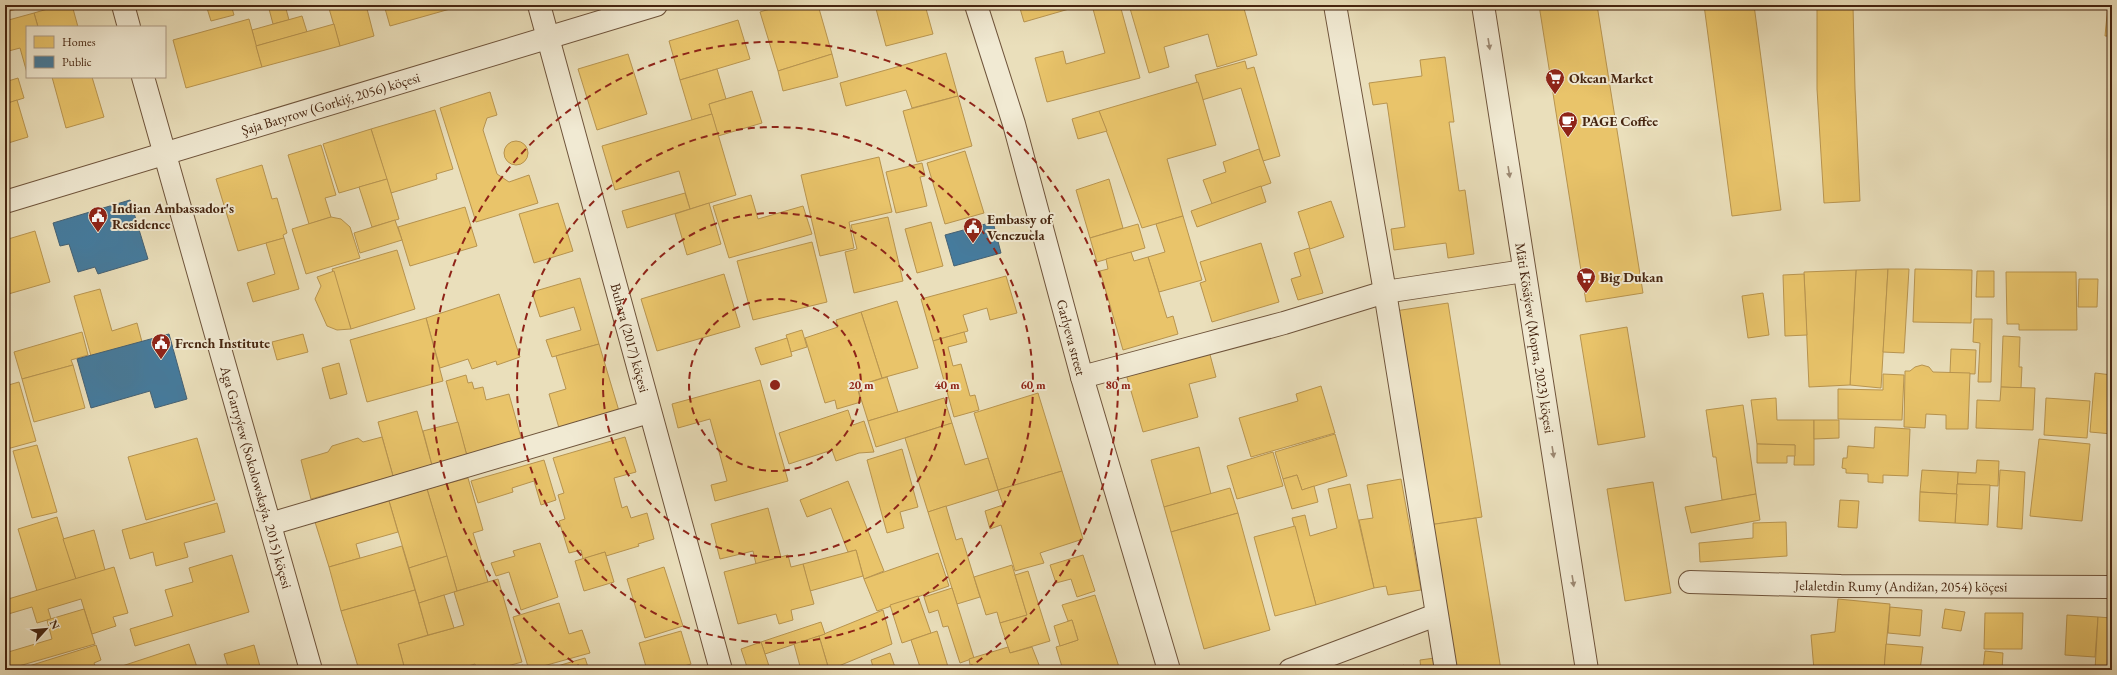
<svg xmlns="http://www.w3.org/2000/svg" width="2117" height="675" viewBox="0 0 2117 675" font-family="'EB Garamond',serif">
<rect width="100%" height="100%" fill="#eadfbb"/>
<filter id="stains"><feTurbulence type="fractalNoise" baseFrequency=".005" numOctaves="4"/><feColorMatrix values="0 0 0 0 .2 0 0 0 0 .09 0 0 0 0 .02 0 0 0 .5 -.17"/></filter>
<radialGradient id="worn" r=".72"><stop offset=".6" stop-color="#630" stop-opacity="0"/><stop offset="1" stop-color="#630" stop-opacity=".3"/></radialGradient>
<g fill="#e9c46a" stroke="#b8944f">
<polygon points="5,5 25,5 25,7 5,12"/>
<polygon points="61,5 72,5 78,27 38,27 34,13"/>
<polygon points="206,5 231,5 234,15 211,21"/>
<polygon points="268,5 285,5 289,20 273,24"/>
<polygon points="328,5 366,5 374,36 340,46"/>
<polygon points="384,5 449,5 450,9 390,26"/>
<polygon points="451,5 464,5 452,8"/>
<polygon points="783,5 818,5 832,54 778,71 760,12"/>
<polygon points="875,5 925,5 933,34 886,46"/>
<polygon points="1019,5 1067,5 1069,9 1024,22"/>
<polygon points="1067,5 1084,5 1069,9"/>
<polygon points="1107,5 1120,5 1140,78 1047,102 1035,58 1063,51 1066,64 1105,53 1093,9"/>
<polygon points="1129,5 1243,5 1257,55 1217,67 1208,34 1164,47 1169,67 1149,73"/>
<polygon points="1413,5 1430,5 1414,7"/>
<polygon points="1539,5 1597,5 1643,293 1586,302"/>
<polygon points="1704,5 1754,5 1781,210 1732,216"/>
<polygon points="2108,5 2112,5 2112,48 2109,48 2110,36 2105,36"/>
<polygon points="1817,6 1853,6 1855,89 1860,201 1824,203 1817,89"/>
<polygon points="34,13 38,27 27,27 27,73 20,48 5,52 5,21"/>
<polygon points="302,16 307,32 256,46 252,30"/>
<polygon points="249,19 262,67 186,88 173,40"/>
<polygon points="738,20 750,59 680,80 669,41"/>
<polygon points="334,24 340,46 262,67 256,46"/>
<polygon points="946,53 958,96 912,108 906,90 846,106 840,83"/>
<polygon points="628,54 647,114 597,130 578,69"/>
<polygon points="832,54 838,77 783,91 778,71"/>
<polygon points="1445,57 1454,122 1449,122 1459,191 1465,190 1474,254 1448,258 1446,243 1394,250 1391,229 1405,227 1387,103 1373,105 1369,83 1422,76 1420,60"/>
<polygon points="1245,61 1247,69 1254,67 1280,156 1263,161 1241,88 1202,100 1195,75"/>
<polygon points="717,69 726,99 709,104 712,114 692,120 680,80"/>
<polygon points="52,77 92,77 104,117 66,128"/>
<polygon points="18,78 24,98 5,104 5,82"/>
<polygon points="1198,82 1216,145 1167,159 1183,216 1142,228 1099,111"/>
<polygon points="752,91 762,123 718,136 709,104"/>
<polygon points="490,92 497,115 487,118 483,130 497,174 509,182 529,175 538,203 476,222 440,108"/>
<polygon points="958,96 972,146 917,162 903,111"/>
<polygon points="17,100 28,137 5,144 5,104"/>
<polygon points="435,110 453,169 436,174 437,179 391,193 371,129"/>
<polygon points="1099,111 1107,131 1078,139 1072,119"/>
<polygon points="712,114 736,195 690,209 679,171 615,190 602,146"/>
<polygon points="371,129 387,179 339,193 323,144"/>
<circle cx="516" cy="153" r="12"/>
<polygon points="321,145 336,195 325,198 331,217 309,224 288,155"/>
<polygon points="1259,149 1271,183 1212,204 1203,180 1226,172 1223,162"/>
<polygon points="965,151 984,213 945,224 927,163"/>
<polygon points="879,157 892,212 849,222 854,248 820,256 801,175"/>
<polygon points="922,163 925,176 920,177 927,206 896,213 886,172"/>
<polygon points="262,165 272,199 277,198 287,233 283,235 284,238 238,251 216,179"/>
<polygon points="387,179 399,219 372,227 359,187"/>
<polygon points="1109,179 1123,228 1090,238 1076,190"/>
<polygon points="1261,186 1266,202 1197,227 1191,211"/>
<polygon points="685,193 690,209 627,228 622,211"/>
<polygon points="751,195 758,219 803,206 812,234 729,258 713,206"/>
<polygon points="1331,201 1344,237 1310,249 1298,212"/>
<polygon points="558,203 573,251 534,263 519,214"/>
<polygon points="709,203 721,244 687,255 675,214"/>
<polygon points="465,207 477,246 410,266 398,227"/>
<polygon points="1183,216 1202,280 1159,292 1148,257 1165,252 1156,224"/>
<polygon points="331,217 341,219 350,227 360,258 306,274 292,229"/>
<polygon points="888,217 903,281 854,293 845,252 857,249 851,225"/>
<polygon points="395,220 402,240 360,253 354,233"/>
<polygon points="931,222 943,266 917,273 905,229"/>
<polygon points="1138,224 1145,248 1097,262 1090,238"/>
<polygon points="35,231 50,282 5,295 5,240"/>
<polygon points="284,238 299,289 253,302 247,283 275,274 266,243"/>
<polygon points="812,242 827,302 753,320 737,261"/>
<polygon points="1261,243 1279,302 1212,322 1200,283 1206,281 1200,262"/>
<polygon points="1309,248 1323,293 1298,300 1291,279 1301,276 1294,253"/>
<polygon points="397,250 415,309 351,329 332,269"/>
<polygon points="1131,252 1134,261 1148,257 1167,318 1173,316 1178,334 1123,350 1100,271 1108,269 1106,259"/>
<polygon points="1888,269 1881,388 1850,385 1856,270"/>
<polygon points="1888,269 1909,269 1904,353 1883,352"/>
<polygon points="1915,269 1972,270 1971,323 1913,322"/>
<polygon points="1856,270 1850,385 1809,387 1804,272"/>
<polygon points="334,271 351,329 337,330 327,326 315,299 321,286 317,277"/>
<polygon points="1977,271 1994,271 1994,297 1976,297"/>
<polygon points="2006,272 2076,272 2077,330 2019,330 2019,324 2007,324"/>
<polygon points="724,274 740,327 657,351 641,299"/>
<polygon points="1804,274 1807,335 1785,336 1783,275"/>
<polygon points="1006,276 1017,313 990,320 987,308 963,315 968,331 933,341 921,299"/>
<polygon points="580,278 599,344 552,357 546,340 581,330 574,307 540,317 532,292"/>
<polygon points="2079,279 2098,279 2097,307 2078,307"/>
<polygon points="2112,288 2112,317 2109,317"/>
<polygon points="100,289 112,331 137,323 142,342 91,356 74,296"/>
<polygon points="1763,293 1769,335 1748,338 1742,296"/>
<polygon points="499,294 520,357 497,365 496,361 472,369 468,359 440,368 426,318"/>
<polygon points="897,301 918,368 882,378 861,312"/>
<polygon points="1448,303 1482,517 1429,525 1395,311"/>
<polygon points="861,312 882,378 857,386 861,402 837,409 835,400 825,403 805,338 838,327 836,320"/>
<polygon points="426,318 443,381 367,402 350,340"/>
<polygon points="1974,319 1992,319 1991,382 1978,382 1980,343 1973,342"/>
<polygon points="1627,327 1645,437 1598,445 1580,335"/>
<polygon points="802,330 807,347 791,352 786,335"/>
<polygon points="82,332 88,355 71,360 73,365 22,379 14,352"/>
<polygon points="964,332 967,342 948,347 953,366 961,364 970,396 975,395 979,410 954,417 933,341"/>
<polygon points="303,334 308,352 277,360 272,342"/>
<polygon points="2003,336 2020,337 2019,367 2022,367 2021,388 2001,387"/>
<polygon points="787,338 792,356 761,365 755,348"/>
<polygon points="599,344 619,411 559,428 549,394 566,389 556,356"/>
<polygon points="1951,349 1976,350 1975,374 1950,373"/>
<polygon points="1209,351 1216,377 1189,384 1198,417 1143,432 1126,374"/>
<polygon points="339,363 347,394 330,399 322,368"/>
<polygon points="73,365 85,408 34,422 22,379"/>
<polygon points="1922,365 1929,367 1933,372 1970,373 1968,429 1946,429 1946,415 1926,414 1925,428 1904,427 1905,371 1910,371 1915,367"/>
<polygon points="2095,373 2112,375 2112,434 2090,432"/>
<polygon points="1883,374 1904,375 1902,420 1838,419 1838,389 1883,390"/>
<polygon points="466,375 468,383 472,382 474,389 483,387 486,400 509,394 522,441 467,456 446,381"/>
<polygon points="887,377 898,412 868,421 857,386"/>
<polygon points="760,380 788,481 715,501 711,485 727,481 710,419 678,428 672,404"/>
<polygon points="19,382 36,441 7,449 5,440 5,386"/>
<polygon points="1321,386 1335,433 1251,457 1239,418 1298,401 1296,394"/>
<polygon points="2001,387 2035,388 2033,430 1976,428 1977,400 2000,401"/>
<polygon points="1038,393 1062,471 998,490 974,413"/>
<polygon points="944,398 952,423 876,447 868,421"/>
<polygon points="1776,398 1777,420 1814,420 1814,465 1794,465 1795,445 1757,444 1751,400"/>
<polygon points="2046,398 2090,401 2087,438 2044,435"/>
<polygon points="1743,405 1756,494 1722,500 1716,457 1713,457 1706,410"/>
<polygon points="848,410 853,425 864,421 874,452 859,453 836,461 832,450 789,464 779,433"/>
<polygon points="417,411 432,465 393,476 378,422"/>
<polygon points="1814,420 1839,420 1839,438 1814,439"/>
<polygon points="458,422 467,456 432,465 423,431"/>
<polygon points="952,423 965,465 988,458 998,490 928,512 905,438"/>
<polygon points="1875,427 1910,429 1908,476 1883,475 1883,483 1868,482 1868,474 1846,473 1846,469 1842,468 1843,458 1847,458 1848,446 1874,448"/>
<polygon points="1335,434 1347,476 1302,490 1297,475 1283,479 1275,452"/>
<polygon points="382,437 393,476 311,499 301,460 328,452 332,446 358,438 363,442"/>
<polygon points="625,437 636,472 614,478 622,508 627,506 631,518 647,513 654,539 638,544 639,546 606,556 605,552 583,559 581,550 569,553 559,521 565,519 558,495 564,493 553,458"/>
<polygon points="197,438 215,500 146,520 128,457"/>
<polygon points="2039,439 2090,444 2082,521 2030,516"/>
<polygon points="1757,444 1795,445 1795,456 1787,456 1787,463 1757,463"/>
<polygon points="37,445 57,512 32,518 13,451"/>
<polygon points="1199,447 1211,494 1164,507 1151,460"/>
<polygon points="902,449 918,507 900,512 904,528 887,533 867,460"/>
<polygon points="1273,452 1283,486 1237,499 1227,466"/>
<polygon points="544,460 556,500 541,505 534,481 512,488 513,492 478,503 471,481"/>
<polygon points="1977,460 1999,461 1998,486 1957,484 1958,472 1976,473"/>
<polygon points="1922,470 1958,472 1957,494 1920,492"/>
<polygon points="2000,470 2025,472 2022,529 1997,527"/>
<polygon points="1062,471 1083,539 1040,553 1044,563 1015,571 1001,525 990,529 985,511 1003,505 998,490"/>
<polygon points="1297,475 1302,490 1314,486 1318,502 1292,509 1283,479"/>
<polygon points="468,478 483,530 473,533 488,582 457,591 427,489"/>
<polygon points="1401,479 1421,590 1388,595 1386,586 1374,588 1359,520 1373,518 1367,485"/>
<polygon points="848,481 884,571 864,579 856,550 848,552 831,508 807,517 800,500"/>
<polygon points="1653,482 1671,593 1625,601 1607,489"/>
<polygon points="1350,484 1374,588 1316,605 1292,518 1305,515 1310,536 1337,528 1328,489"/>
<polygon points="1957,484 1990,485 1988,525 1955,523"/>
<polygon points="1230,488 1238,513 1171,532 1164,507"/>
<polygon points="427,489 447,556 409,568 389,501"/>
<polygon points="1920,492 1957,494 1955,523 1919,521"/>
<polygon points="1756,494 1760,520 1691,533 1685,507"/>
<polygon points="1840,500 1859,501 1857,528 1838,527"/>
<polygon points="389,501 398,532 356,544 360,558 329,567 315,522"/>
<polygon points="217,503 225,532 184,543 188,557 156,566 153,552 130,559 122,530"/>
<polygon points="946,506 956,540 962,538 980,597 957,604 928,512"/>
<polygon points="768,508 781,557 756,564 753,551 720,559 711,524"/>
<polygon points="1238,513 1270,630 1204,649 1171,532"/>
<polygon points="57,517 76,579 37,591 18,529"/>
<polygon points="1476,518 1501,670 1453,670 1429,525"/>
<polygon points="1786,522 1787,556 1700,562 1699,543 1753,538 1753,523"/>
<polygon points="1295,526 1316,605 1275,616 1254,537"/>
<polygon points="94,530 105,570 76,579 63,539"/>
<polygon points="540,543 558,597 521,610 509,572 496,576 491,563 515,556 513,551"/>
<polygon points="402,546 415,590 341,611 329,567"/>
<polygon points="856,550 863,576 810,591 803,564"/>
<polygon points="605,552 614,582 584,591 575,561"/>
<polygon points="938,553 949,586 877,611 864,579"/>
<polygon points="232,555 249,612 135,646 130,629 173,616 165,590 193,582 189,568"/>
<polygon points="788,555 791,567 803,564 814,604 791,610 793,620 779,624 776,614 738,624 724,572"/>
<polygon points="1083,555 1095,591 1077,597 1071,579 1056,583 1050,565"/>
<polygon points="447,556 457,591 419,603 409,568"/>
<polygon points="1012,565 1027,615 1000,623 997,612 986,615 974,577"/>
<polygon points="114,567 128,613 113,617 116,626 92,634 81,599 48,609 51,619 37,623 32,607 5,615 5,600"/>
<polygon points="664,567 683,626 645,638 627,579"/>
<polygon points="1028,571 1050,641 1010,653 1000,623 1027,615 1015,575"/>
<polygon points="498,579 522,662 493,670 477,670 475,664 455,670 405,670 398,644 464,625 454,592"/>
<polygon points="952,588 974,658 960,663 948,626 943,627 938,610 929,613 924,597"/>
<polygon points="415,590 428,635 398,644 405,670 359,670 341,611"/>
<polygon points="444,595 454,628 428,635 419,603"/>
<polygon points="1095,595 1120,670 1063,670 1056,647 1078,640 1072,620 1068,621 1062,605"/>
<polygon points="918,596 931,633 902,643 890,605"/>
<polygon points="1838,599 1890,604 1884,670 1814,670 1811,635 1835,632"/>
<polygon points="559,603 569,634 582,630 590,653 529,670 513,617"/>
<polygon points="1890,607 1922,610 1920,636 1888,633"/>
<polygon points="84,609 95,644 5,670 5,653 52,639 47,620"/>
<polygon points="1945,609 1965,612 1961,631 1942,628"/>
<polygon points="883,610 892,644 829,670 819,636"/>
<polygon points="1985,613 2023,613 2022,649 1984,649"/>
<polygon points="2067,615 2098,617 2095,657 2065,655"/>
<polygon points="2098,617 2112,618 2112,670 2095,670"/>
<polygon points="1072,620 1078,640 1060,646 1054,626"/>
<polygon points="821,622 825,634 765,654 761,642"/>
<polygon points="681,631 691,664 670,670 647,670 639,643"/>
<polygon points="937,631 949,670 921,670 911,640"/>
<polygon points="819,636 829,670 801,670 794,644"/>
<polygon points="761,642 769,666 758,670 748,670 741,649"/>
<polygon points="189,644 198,670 110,670"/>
<polygon points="1886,644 1923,647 1920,670 1884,670"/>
<polygon points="96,645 101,660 94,663 97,670 25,670 30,668 29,666"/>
<polygon points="254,645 261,670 229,670 224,654"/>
<polygon points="1008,647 1010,653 1032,647 1041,670 971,670 969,659"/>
<polygon points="1985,651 2003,653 2002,670 1983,670"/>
<polygon points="890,653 896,670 874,670 871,660"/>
<polygon points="585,658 589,670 547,670 547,669"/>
<polygon points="1435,658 1436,670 1421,670 1420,660"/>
<polygon points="523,665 524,670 505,670"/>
<polygon points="1404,665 1406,670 1393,670"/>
</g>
<g fill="#457b9d" stroke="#456173">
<polygon points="130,200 148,259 98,274 95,267 78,272 69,244 60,246 53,223"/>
<polygon points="993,222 1001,253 954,266 945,235"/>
<polygon points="169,334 187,399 155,408 150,391 91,408 77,359"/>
</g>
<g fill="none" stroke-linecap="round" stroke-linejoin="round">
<defs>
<g id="minor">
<polyline points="123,5 129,27"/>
<path id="s1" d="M539 5 721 670"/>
<path id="s2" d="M976 5 1014 124 1082 377 1169 670"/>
<polyline points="1335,5 1385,292 1446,670"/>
<path id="s3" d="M143 77 311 670"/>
<path id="s4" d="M5 202 656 5"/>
<polyline points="1082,377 1284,323 1385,292 1524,271"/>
<polyline points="270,524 649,412"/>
<path id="s5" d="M1690 582 1841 586 2112 587"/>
<polyline points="1290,670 1436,615"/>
</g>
<g id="tertiary">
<path id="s6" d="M1483 5 1587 670"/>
</g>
</defs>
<use href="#minor" stroke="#6f543b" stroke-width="24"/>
<use href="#tertiary" stroke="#6f543b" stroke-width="24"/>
<use href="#minor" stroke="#f1ead3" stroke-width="22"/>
<use href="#tertiary" stroke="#f1ead3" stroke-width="22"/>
</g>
<defs><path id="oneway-solid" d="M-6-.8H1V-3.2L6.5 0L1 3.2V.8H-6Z"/></defs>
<g fill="#9c8872">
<use href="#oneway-solid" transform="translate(1489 44) rotate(81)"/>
<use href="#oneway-solid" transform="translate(1509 172) rotate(81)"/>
<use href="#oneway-solid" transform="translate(1553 452) rotate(81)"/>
<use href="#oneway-solid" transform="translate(1573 581) rotate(81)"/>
</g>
<g fill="none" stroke="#8f2418" stroke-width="2" stroke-dasharray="7 5">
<circle cx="775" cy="385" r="86"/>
<circle cx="775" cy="385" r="172"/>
<circle cx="775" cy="385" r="258"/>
<path d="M583 669A343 343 0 1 1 967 669"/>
</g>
<defs>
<symbol id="supermarket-pin" viewBox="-11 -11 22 30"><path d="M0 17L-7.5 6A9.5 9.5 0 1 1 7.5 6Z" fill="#8f2418" stroke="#f1ead3"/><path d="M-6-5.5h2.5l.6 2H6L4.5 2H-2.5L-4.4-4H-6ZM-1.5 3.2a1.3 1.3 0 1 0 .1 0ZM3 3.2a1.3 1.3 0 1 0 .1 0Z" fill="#fff"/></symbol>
<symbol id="cafe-pin" viewBox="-11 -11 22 30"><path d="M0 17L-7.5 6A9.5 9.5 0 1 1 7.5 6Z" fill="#8f2418" stroke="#f1ead3"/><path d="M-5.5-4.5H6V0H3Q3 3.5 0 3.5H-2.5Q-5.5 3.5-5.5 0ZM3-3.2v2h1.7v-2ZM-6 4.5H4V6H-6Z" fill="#fff"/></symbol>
<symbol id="civic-pin" viewBox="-11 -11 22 30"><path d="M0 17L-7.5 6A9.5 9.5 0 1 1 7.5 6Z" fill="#8f2418" stroke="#f1ead3"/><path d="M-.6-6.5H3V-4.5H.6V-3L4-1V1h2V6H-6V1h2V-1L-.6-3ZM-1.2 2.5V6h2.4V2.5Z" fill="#fff"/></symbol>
</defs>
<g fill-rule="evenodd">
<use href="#supermarket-pin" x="1544" y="67" width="22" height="30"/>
<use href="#cafe-pin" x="1557" y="110" width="22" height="30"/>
<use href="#civic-pin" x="87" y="205" width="22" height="30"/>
<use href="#civic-pin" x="962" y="216" width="22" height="30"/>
<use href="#supermarket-pin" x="1575" y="266" width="22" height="30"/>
<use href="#civic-pin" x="150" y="332" width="22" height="30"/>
</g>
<g text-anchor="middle" stroke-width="4" stroke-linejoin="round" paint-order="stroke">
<g font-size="14" font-weight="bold" fill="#462510" stroke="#f1ead3" text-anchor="start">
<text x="1569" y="83">Okean Market</text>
<text x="1582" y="126">PAGE Coffee</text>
<text x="112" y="213">Indian Ambassador's<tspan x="112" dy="16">Residence</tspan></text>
<text x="987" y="224">Embassy of<tspan x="987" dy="16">Venezuela</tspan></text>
<text x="1600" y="282">Big Dukan</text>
<text x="175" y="348">French Institute</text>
</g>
<g font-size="14" fill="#462510" stroke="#f1ead3">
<text dy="5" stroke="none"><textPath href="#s4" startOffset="340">Şaja Batyrow (Gorkiý, 2056) köçesi</textPath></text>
<text dy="5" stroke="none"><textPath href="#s1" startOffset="345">Buhara (2017) köçesi</textPath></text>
<text dy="5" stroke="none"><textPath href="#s2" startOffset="346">Garlyeva street</textPath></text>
<text dy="5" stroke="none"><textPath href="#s6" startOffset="337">Mäti Kösäýew (Mopra, 2023) köçesi</textPath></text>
<text dy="5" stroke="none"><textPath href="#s3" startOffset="416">Aga Garryýew (Sokolowskaýa, 2015) köçesi</textPath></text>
<text dy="5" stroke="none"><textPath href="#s5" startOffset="211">Jelaletdin Rumy (Andižan, 2054) köçesi</textPath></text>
</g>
</g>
<circle cx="775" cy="385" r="6" fill="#8f2418" stroke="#f1ead3" stroke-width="2"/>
<g font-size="12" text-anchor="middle" font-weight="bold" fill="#8f2418" stroke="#f1ead3" stroke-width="4" stroke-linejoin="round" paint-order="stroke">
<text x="861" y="389">20 m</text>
<text x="947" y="389">40 m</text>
<text x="1033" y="389">60 m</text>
<text x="1118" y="389">80 m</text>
</g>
<rect width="2117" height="675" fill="none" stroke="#eadfbb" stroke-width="20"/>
<rect x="6" y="6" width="2105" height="663" fill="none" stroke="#462510" stroke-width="2"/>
<rect x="10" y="10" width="2097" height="655" fill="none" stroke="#462510"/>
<rect x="26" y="26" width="140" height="52" fill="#f1ead3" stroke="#ad9b85"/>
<rect x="34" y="36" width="20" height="12" fill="#e9c46a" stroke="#ad9b85"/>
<text x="62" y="46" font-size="12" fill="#462510">Homes</text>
<rect x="34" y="56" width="20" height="12" fill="#457b9d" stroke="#ad9b85"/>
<text x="62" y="66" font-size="12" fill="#462510">Public</text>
<g transform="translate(46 629) rotate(63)" stroke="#f1ead3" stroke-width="3" paint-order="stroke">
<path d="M0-3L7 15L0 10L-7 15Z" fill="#462510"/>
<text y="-6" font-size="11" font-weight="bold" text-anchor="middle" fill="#462510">N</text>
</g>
<rect width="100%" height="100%" filter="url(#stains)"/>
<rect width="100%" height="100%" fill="url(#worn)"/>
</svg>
